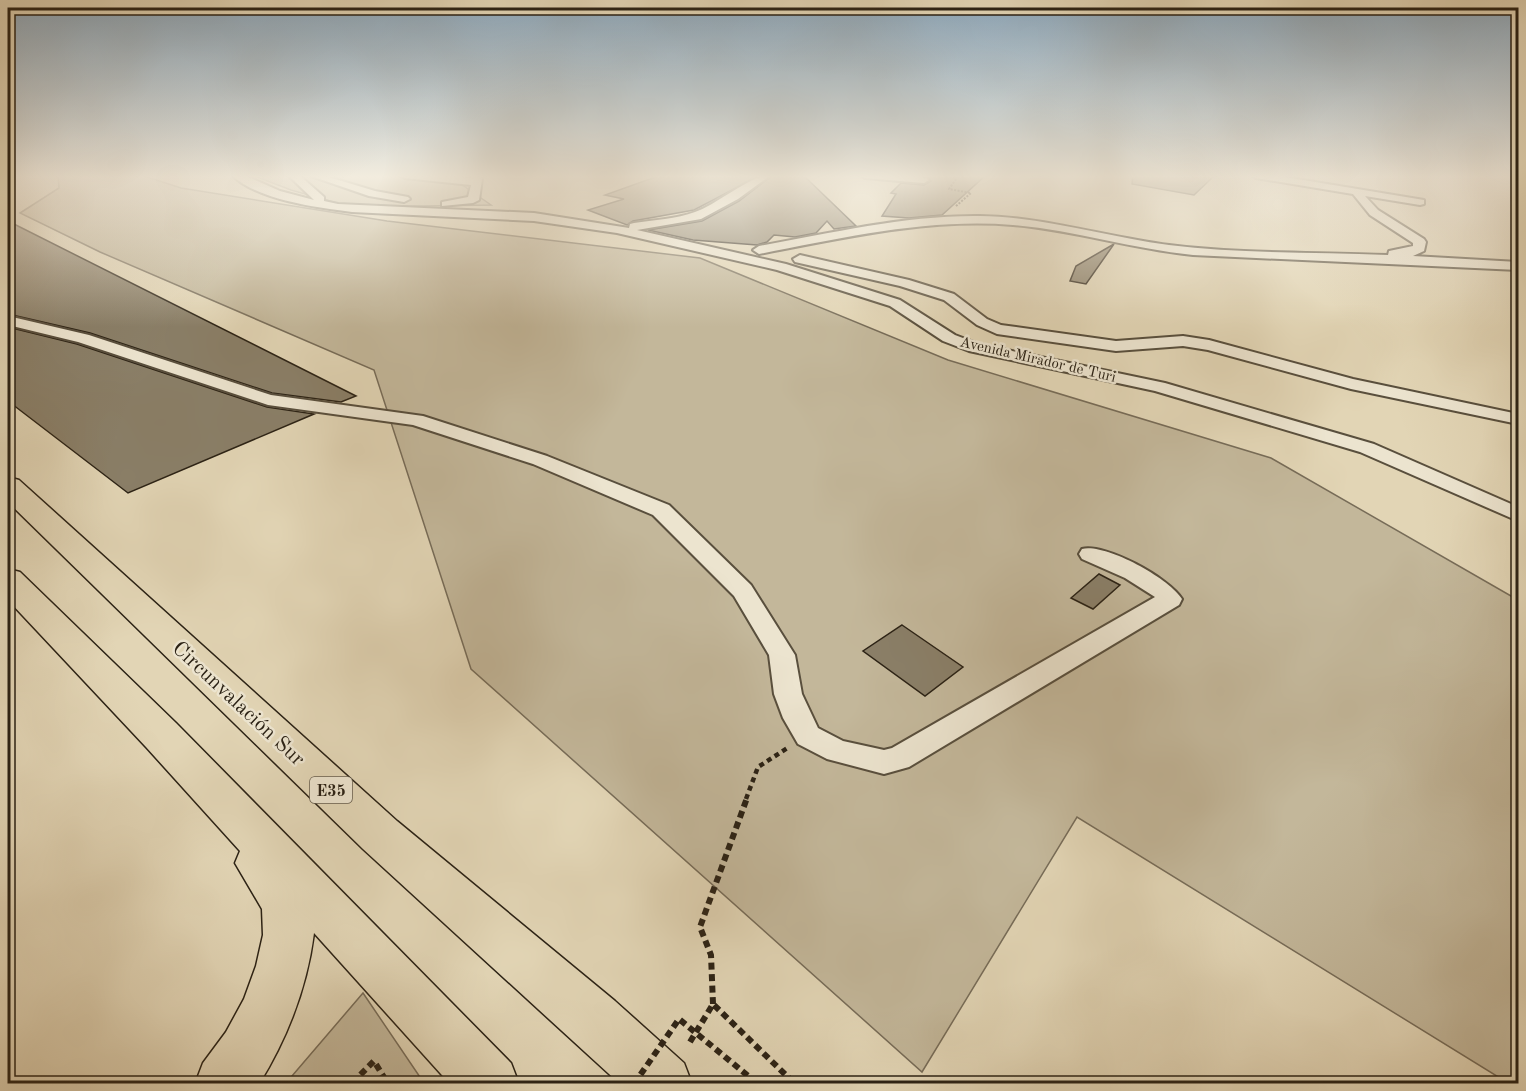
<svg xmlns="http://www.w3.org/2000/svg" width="1526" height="1091" viewBox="0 0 1526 1091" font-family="'Old Standard TT',serif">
<rect width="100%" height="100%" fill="#e2d5b5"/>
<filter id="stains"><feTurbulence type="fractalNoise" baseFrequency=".00333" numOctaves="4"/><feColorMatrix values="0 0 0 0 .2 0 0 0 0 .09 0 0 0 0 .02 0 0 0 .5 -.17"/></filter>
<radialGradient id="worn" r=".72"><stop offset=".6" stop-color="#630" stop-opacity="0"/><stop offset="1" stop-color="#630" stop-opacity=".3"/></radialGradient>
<g fill="#c3b79a" stroke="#776c58" stroke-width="1.5">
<polygon points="58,175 141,175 181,188 387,221 700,258 948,360 1271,458 1518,600 1518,1083 1508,1083 1077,817 922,1072 471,669 374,370 100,252 20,213 59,188"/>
<polygon points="252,175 448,175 491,205 351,207 291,190"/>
<polygon points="363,993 424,1083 286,1083"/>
</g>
<g fill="#8a7f68" stroke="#2b2215" stroke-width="1.5">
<polygon points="661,175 761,175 694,210 633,221 627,225 588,210 624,199 605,195"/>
<polygon points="773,175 803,175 856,226 834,229 827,221 816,233 795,237 774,235 767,242 757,245 693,240 648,230 702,221 739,201"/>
<polygon points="921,175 986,175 942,215 909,218 882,216 896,194 891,193 901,183 924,185 931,181"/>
<polygon points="1133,175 1215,175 1194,195 1132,184"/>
<polygon points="8,221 356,396 341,402 272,393 90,333 8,314"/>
<polygon points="1114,244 1086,284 1070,281 1076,266"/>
<polygon points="8,327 77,344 267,407 314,414 128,493 8,401"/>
<polygon points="1099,574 1120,585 1093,609 1071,598"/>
<polygon points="902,625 963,667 925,696 863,651"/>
</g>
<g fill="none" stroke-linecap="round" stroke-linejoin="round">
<defs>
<g id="minor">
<path d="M232 175H244L280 191 314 200 288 175H299L324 197V201L338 204 534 213 629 228 630 224 634 223C653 220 677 219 695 212 718 204 750 175 771 175L738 199 701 219 637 230 786 264 900 300 955 335 979 344 1165 383 1374 444 1518 507V521L1360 452 1155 391 969 351 943 341 890 306 777 270 617 233 534 221 352 212C318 208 257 200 232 175Z"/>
<polygon points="308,175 322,175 375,191 408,197 410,199 404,202 369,196"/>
<polygon points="400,175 433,175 471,178 470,175 480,175 482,179 479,200 473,203 442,206 442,202 468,197 471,185 405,178"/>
<path d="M860 175C875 174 918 172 929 180L924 183 865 178Z"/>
<path d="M1251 175H1273L1424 200V204L1420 205 1365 196 1378 210 1424 239 1426 242 1424 251 1413 256 1518 262V270L1193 255C1132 249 1074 230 1013 225 928 218 842 238 759 254L753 250 759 246C832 233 906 215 980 216 1045 217 1106 237 1169 245 1241 254 1316 252 1388 255L1389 251 1413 246V243L1370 215 1353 194 1256 178Z"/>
<polygon points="800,255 909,280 954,294 987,319 1001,325 1116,341 1183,336 1209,340 1353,379 1518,414 1518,424 1351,389 1208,350 1183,346 1116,351 997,334 977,325 944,300 900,286 795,262 793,259"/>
<path d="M8 316 89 335 271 395 423 416 547 456 669 505 751 585 795 655 802 694 818 728 843 741 884 750 892 748 1155 597 1125 578 1082 559 1079 554 1082 549C1105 543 1169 578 1182 599L1179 605 909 767 884 774 827 759 798 744 783 718 774 694 769 655 734 596 653 515 533 464 413 425 268 405 78 342 8 325Z"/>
</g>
<g id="highway">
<polygon points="8,477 19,480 397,821 615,1001 684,1063 692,1084 620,1084 363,849 8,502"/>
<path d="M8 569 20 572 176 723 511 1063 519 1084H450L314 933C307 987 288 1037 259 1084H195L203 1063 226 1032 244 999 256 966 263 935 262 909 235 863 240 851 146 747 8 600Z"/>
</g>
</defs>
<use href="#minor" stroke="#594f3d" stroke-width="4"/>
<use href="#highway" stroke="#2b2215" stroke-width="3"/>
<polyline stroke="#2b2215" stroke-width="2" stroke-dasharray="2 1.5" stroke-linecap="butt" points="956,206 971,193 949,189 959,175"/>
<polyline stroke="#2b2215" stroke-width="4.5" stroke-dasharray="5 4" stroke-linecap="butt" points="746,799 758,767 789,747"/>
<g stroke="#2b2215" stroke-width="6" stroke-dasharray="7 4.5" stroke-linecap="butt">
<polyline points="713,1004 711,955 700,927 747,798"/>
<polyline points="690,1042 713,1004 795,1084"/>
<polyline points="366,1084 360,1075 374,1061 388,1084"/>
</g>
<use href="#minor" fill="#ece4cf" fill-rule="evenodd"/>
<use href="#highway" fill="#e2d5b5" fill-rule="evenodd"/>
<polyline stroke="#2b2215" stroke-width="6" stroke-dasharray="7 4.5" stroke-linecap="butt" points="634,1084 679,1019 758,1084"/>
</g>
<linearGradient id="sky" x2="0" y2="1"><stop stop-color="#8da9be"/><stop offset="0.54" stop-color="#f2ecde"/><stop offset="1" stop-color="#f2ecde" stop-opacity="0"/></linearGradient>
<rect width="1526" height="327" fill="url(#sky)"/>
<g text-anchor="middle" stroke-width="5" stroke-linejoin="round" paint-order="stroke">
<g font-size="15" fill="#2b2215" stroke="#ece4cf">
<text transform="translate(1038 359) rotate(13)" y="5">Avenida Mirador de Turi</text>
</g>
<rect fill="#ece4cf" stroke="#655c4d" stroke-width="1.5" x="310" y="777" width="42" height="26" rx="4.5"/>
<g font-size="16" font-weight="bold" fill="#2b2215">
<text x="331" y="796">E35</text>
</g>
<g font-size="21" fill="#2b2215" stroke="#ece4cf">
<text transform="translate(239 703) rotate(43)" y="7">Circunvalación Sur</text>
</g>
</g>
<rect width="1526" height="1091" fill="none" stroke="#e2d5b5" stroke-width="30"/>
<rect x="9" y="9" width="1508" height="1073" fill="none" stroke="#2b2215" stroke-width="3"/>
<rect x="15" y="15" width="1496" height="1061" fill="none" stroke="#2b2215" stroke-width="1.5"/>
<rect width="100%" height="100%" filter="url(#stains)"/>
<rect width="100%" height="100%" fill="url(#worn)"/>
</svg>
